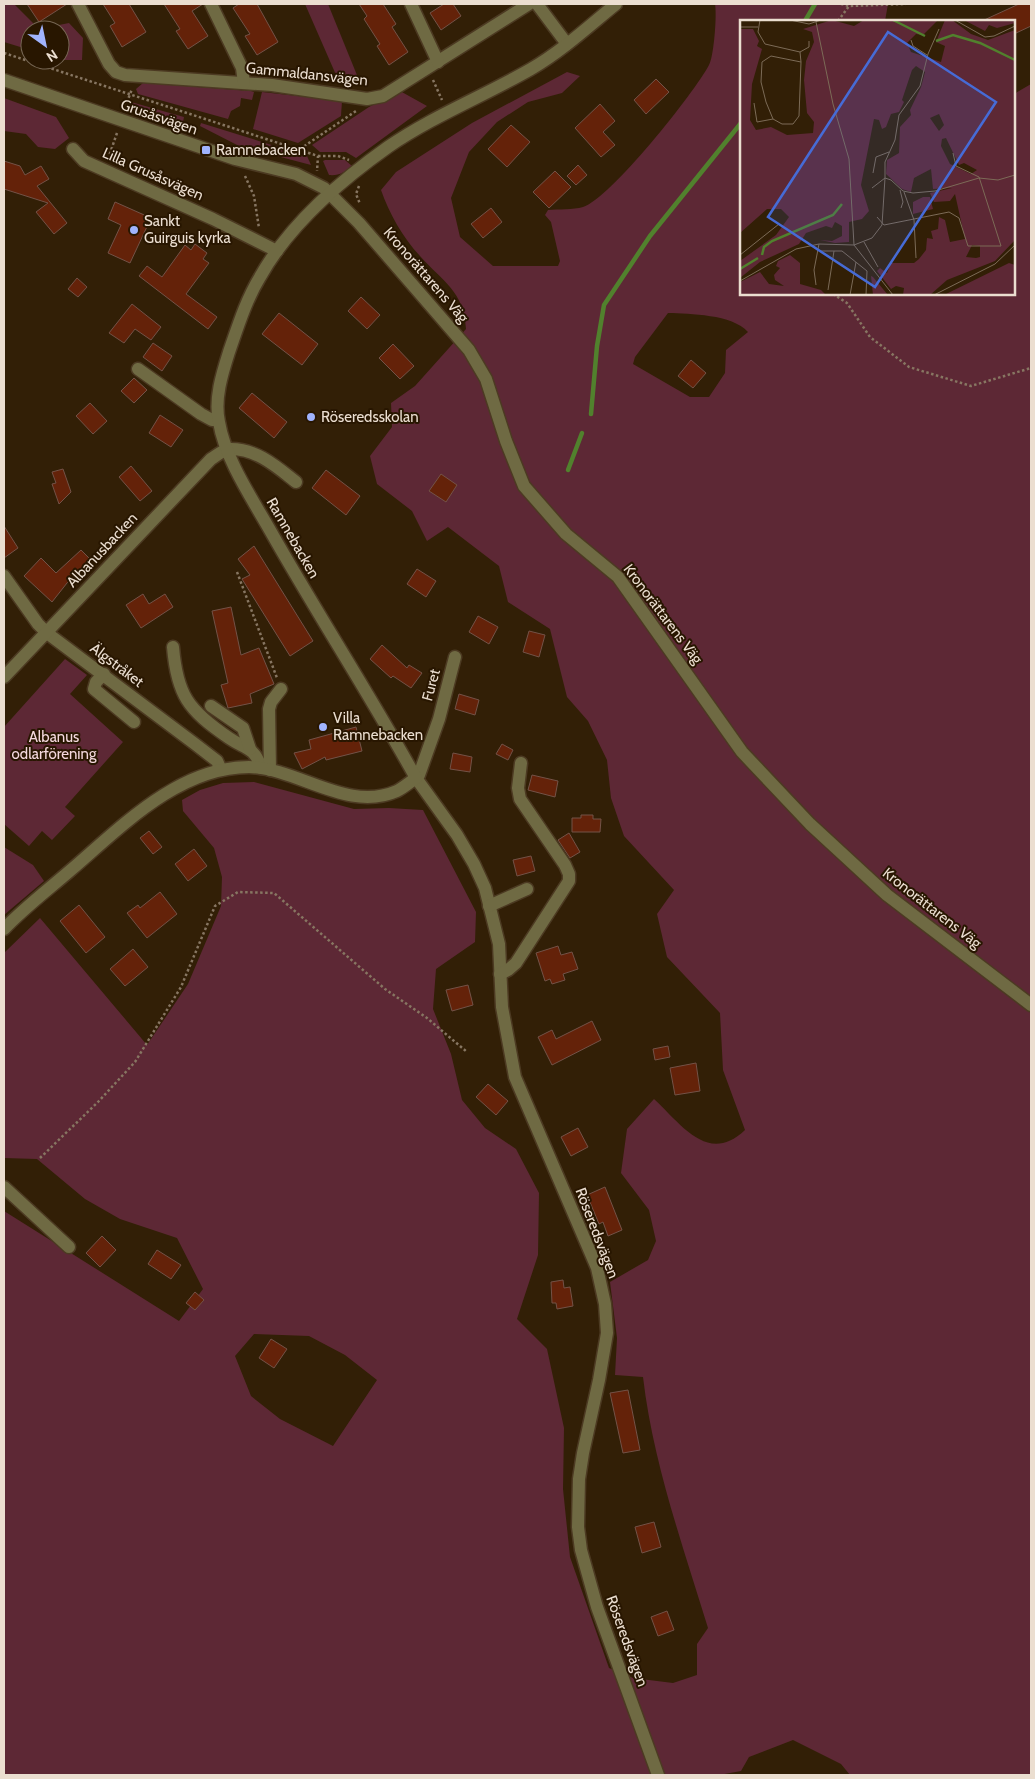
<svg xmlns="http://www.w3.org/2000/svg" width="1035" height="1779" viewBox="0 0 1035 1779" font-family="Cabin,sans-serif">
<rect width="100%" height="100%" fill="#321f06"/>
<g fill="#5d2835" fill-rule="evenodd">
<polygon points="4,4 14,4 39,29 69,23 83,38 82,60 60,60 60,30 30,30 30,50 4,42"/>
<polygon points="305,4 328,4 361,85 340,84"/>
<path d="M715 4H888L885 21H741V294H1014V94L1031 84V1775H850L841 1764 793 1740 749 1757 741 1771 719 1775H4V1211L179 1321 203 1289 177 1238 120 1219 85 1199 37 1159 4 1158V953L40 918 147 1045 188 984 221 906 222 877 214 848 183 811 182 800 200 790 223 783 254 782 354 809 389 808 423 810 476 912 475 942 436 969 433 1009 451 1054 462 1100 485 1128 516 1149 539 1193 538 1255 517 1319 547 1349 564 1428 563 1489 570 1557 609 1668 633 1678 673 1683 697 1675V1644L708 1628C683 1546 653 1463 643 1377L615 1375 617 1338 610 1282 648 1260 656 1241 649 1210 621 1173 627 1129 654 1099C682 1125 708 1165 745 1130L723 1070 720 1013 667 957 657 914 674 890 624 836 611 798 607 760 588 721 567 697 550 629 508 602 499 566 448 527 427 541 412 511 377 484 370 456 392 427 391 403 415 386 466 329C464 291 443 282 420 256 403 238 389 213 381 190L396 172 472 123 567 72 580 76 562 93 528 102 497 122 469 152 451 198 460 237 493 266H558L560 261 551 222 545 215 548 210C559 209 573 210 583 207 610 199 695 92 709 65 714 56 717 14 715 4ZM668 313C690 314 732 314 748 332L726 350 725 373 709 397H690L633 364 635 357ZM254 1334 309 1336 345 1355 377 1380 333 1446 280 1419 251 1396 235 1356Z"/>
<polygon points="143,83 251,91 254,92 252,100 241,98 240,106 231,111 228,119 138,94 136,89"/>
<polygon points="400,91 427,106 356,158 346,152 320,152 312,145 369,107"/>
<polygon points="262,92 342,101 341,116 298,143 253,129"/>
<polygon points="4,98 56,117 69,138 55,149 38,147 26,134 4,131"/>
<polygon points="131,102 184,117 183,122 131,107"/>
<polygon points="201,123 307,156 311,165 239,146 200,126"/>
<path d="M325 160H345L352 166C345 172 339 176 329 175L323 161Z"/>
<polygon points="65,659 87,675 70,694 123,742 65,807 75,816 52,840 42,831 29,846 4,824 4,727"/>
<polygon points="4,847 33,865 44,881 4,915"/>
</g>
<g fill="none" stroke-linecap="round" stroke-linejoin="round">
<g stroke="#51812d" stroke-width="4.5">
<polyline points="805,21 815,4"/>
<polyline points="591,414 597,346 604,305 650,236 741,123"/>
<polyline points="568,470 582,433"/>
</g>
</g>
<g fill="#642209" stroke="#735247">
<polygon points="27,4 67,4 39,22"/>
<polygon points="103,4 129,4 146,32 122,47 110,26 115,23"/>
<polygon points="164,4 203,4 192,11 208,36 188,49 176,31 180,29"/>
<polygon points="239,4 257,4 278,42 257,55 245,36 250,34 233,8"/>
<polygon points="359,4 383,4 396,24 392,27 408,52 389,65 377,46 380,44 364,19 367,16"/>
<polygon points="444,4 453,4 461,16 441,30 430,13"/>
<polygon points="1019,4 1031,4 1031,26 1014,34 1014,21 982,21"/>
<polygon points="656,79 669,92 646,114 634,100"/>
<polygon points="600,104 615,121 603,132 615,145 601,157 575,128"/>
<polygon points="511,125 530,142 507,167 488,149"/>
<polygon points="4,161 20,166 25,175 41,166 49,179 37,186 67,223 54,234 36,212 48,203 4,189"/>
<polygon points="578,165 587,175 576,185 567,176"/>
<polygon points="555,171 571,187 549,208 533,192"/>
<polygon points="115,202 151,218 130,263 108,253 121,225 108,219"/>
<polygon points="491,208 502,222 483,238 471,224"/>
<polygon points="195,244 207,253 203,259 209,263 186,294 217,317 208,329 139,276 147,266 162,277 185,245 191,250"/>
<polygon points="77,278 87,287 78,297 68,289"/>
<polygon points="361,297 380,315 367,329 348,311"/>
<polygon points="132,304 161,327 151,340 135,329 124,343 109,333"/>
<polygon points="279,313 318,344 302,365 262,334"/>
<polygon points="153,343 172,356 162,371 143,357"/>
<polygon points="393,344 414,366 400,379 379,358"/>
<polygon points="691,360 706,373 693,388 678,376"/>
<polygon points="134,378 147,390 134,403 121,391"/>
<polygon points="252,393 287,422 274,438 239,408"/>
<polygon points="90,403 107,421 93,434 76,416"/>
<polygon points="160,415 183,430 171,447 149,433"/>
<polygon points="131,466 152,491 140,501 119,477"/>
<polygon points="63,469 71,492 59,504 52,484 56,483 52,472"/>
<polygon points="326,470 360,496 346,515 312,488"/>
<polygon points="441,474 457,485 446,502 429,491"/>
<polygon points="4,526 18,548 4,558"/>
<polygon points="254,546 313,641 290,656 242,579 250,575 238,559"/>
<polygon points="81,550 92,561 67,583 52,602 24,576 41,558 56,573"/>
<polygon points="417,569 436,581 426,597 407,584"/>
<polygon points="143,594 149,604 165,594 173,607 141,628 126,605"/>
<polygon points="231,607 241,655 259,648 274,684 250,694 252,703 228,708 221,685 228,683 212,611"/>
<polygon points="478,616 498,627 489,644 469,632"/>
<polygon points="529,631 545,635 539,657 523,652"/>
<polygon points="382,645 407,668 409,665 422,673 411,688 393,676 391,678 370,659"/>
<polygon points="459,694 479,700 475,715 455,709"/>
<polygon points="356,727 362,751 326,760 325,757 302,769 294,753 311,749 309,740"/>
<polygon points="502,744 513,750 508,760 496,754"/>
<polygon points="453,753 472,757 470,772 450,769"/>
<polygon points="532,775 558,781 555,797 528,790"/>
<polygon points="581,815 593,815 593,819 601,819 600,832 572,832 572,818 581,818"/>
<polygon points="149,831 162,847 153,854 140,838"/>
<polygon points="569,833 580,852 570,858 558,840"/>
<polygon points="194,849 207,866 188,881 175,864"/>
<polygon points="531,856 535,871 517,876 513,860"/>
<polygon points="160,892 177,914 147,938 127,913 138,905 140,908"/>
<polygon points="79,905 105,937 86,953 60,921"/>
<polygon points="558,946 561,955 572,952 578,969 563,974 565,980 552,984 550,979 545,981 536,953"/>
<polygon points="133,949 148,967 125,986 110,969"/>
<polygon points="468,985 473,1005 452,1011 446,990"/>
<polygon points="592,1021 601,1040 552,1065 538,1037 552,1030 556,1039"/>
<polygon points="668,1046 670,1057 655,1060 653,1049"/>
<polygon points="696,1063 700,1091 675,1095 670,1068"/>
<polygon points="488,1084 508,1101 496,1115 476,1097"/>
<polygon points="578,1128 588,1147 571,1156 561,1137"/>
<polygon points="605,1187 622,1230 608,1236 603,1222 599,1224 587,1195"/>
<polygon points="102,1236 116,1250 100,1267 86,1253"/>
<polygon points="157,1250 181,1265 171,1279 148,1264"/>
<polygon points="563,1280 564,1288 570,1287 573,1306 557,1309 556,1303 552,1303 551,1282"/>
<polygon points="195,1292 204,1300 195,1310 186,1303"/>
<polygon points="271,1339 287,1349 274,1368 259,1358"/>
<polygon points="628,1390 640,1450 623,1453 610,1393"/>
<polygon points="654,1522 661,1547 642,1553 635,1527"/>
<polygon points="667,1611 674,1630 658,1636 651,1617"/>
</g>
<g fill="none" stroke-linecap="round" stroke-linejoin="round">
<defs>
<g id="minor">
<polyline points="78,4 109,64 116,72 125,75 272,85 367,99 383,96 529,4"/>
<polyline points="211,4 242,68 244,83"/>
<polyline points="411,4 438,62"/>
<polyline points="537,4 567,44"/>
<polyline points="4,80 235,159 296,174 324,188 359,223 469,350 486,379 506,441 524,486 566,534 618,577 742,752 810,824 887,895 1031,1005"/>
<polyline points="73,149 84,161 213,219 277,251"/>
<polyline points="138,369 201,414 212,420 218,420"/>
<polyline points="4,576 38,624 47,633 195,744 217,761 221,770"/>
<path d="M173 647C177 695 188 710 229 738 245 749 255 747 261 768"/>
<polyline points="455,657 439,719 419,775 416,778 457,835 474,864 485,888 499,944 502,1007 515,1077 597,1268 605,1304 607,1333 599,1380 583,1453 579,1479 578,1527 581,1550 597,1607 658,1775"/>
<polyline points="104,674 96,682 94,689 134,722"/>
<path d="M4 677 211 459C216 456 223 450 229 449 256 448 277 467 296 482"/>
<polyline points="211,706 243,728 250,749"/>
<polyline points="270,770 269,709 271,702 281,689"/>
<polyline points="489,906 527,889"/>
<path d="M4 929C25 907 49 889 72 869 122 826 179 767 249 767 299 768 347 813 397 791 403 788 410 782 416 778 370 695 318 615 271 532 253 500 225 459 219 422 214 399 222 374 229 352 238 326 246 300 260 277 289 225 340 181 388 147 433 116 484 96 531 69 562 51 589 26 616 4"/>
<polyline points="500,974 508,970 516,963 569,881 569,874 565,865 520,799 518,788 521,763"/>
<polyline points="4,1187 69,1247"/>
</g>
</defs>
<use href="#minor" stroke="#4c3a22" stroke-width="15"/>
<g stroke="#877662" stroke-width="2.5" stroke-dasharray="2.5 2.5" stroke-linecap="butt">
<polyline points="841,4 849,6 906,4"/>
<polyline points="838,21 849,6"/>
<polyline points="4,53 318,156 317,171"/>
<polyline points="433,80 442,100"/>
<polyline points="125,107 132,89"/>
<polyline points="300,149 356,111"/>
<polyline points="318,156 338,156 349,160"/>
<polyline points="108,159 117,133"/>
<polyline points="245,176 254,196 259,228"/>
<polyline points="359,186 356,194 360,204"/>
<polyline points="833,294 847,303 870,337 909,367 971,386 1031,368"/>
<polyline points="237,572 277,678"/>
<polyline points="40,1158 98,1102 135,1062 181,987 215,906 238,892 274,893 385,989 427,1018 467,1052"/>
</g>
<use href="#minor" stroke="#6f6a43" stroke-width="12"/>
</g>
<g fill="#a0b3fd" stroke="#281600" stroke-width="2">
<rect x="201" y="145" width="10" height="10" rx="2.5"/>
<circle cx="134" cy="230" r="5"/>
<circle cx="311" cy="417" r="5"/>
<circle cx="323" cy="727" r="5"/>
</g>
<g text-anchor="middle" stroke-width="4" stroke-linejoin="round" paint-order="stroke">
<g font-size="15" fill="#ebded0" stroke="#281600">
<text transform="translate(307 74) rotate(6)" y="5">Gammaldansvägen</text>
<text transform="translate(159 117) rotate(19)" y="5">Grusåsvägen</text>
<text transform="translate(153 174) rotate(24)" y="5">Lilla Grusåsvägen</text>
<text transform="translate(426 275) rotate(49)" y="5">Kronorättarens Väg</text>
<text transform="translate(293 538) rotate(60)" y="5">Ramnebacken</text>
<text transform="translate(102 550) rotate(-47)" y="5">Albanusbacken</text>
<text transform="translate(663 614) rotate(53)" y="5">Kronorättarens Väg</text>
<text transform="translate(117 665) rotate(37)" y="5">Älgstråket</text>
<text transform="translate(431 685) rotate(-75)" y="5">Furet</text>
<text transform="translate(932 908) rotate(38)" y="5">Kronorättarens Väg</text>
<text transform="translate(597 1233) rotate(69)" y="5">Röseredsvägen</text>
<text transform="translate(627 1641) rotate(70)" y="5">Röseredsvägen</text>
</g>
<g font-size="15" fill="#ebded0" stroke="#281600" text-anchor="start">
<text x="216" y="155">Ramnebacken</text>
<text x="144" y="226">Sankt<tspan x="144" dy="17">Guirguis kyrka</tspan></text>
<text x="321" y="422">Röseredsskolan</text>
<text x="333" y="723">Villa<tspan x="333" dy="17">Ramnebacken</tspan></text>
</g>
<g font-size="15" fill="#f4d8dd" stroke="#281600">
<text x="54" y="742">Albanus<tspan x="54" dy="17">odlarförening</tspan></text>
</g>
</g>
<g transform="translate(740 20)">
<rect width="275" height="275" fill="#321f06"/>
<path d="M92 0 114 6 124 0H198L183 15 176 14 167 23 171 32 201 42 205 26 196 22 205 0H212L231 14 248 20 275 10V220L255 241 207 260 190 275H163L164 268 156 266 151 269 137 251 140 248 147 253 151 243H174L179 239 186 230 187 218 193 219 191 211 198 209 199 197 205 200 210 222 225 219 215 174 210 181 194 182 192 178 190 173 212 168 193 169 191 149 174 158 171 172 162 169 146 154 147 140 159 133 160 107 171 95 170 90 181 67 185 52 176 46 172 50 162 80 164 82 159 92 151 94 146 107 142 109 139 100 134 99 121 165 129 191 122 199 109 202V222L95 223 80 220 92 221 102 216V206L95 202 92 208 86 206 66 213 59 224 20 242 0 258V241L36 215 49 197 41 189H27L0 213V9H13L19 21 17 26 22 29 12 64 10 100 16 110 31 107 47 115 73 113 74 102 67 93 64 60 66 41 74 22 72 12 63 9ZM199 94 204 105 199 111 190 98ZM206 118 219 145 224 143 237 150 231 154 210 144 201 126 202 119ZM232 225 240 226V237L236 238 226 237ZM224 0H275V3L257 8 249 5 245 11ZM183 177H190L193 189 173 194V182ZM50 235 60 243V264L81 270 86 275H0V262L20 252 29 264 44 266 35 260 34 255 40 248 36 246 38 241ZM269 243 275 245V275H204ZM131 256 133 257 148 275H133Z" fill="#5d2835" fill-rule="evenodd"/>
<path fill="none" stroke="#51812d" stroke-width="2.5" d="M153 0 185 16M196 21 213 15 240 23 275 40M22 235 24 227 32 221 93 195 102 184M0 249 18 238"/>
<path fill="none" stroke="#7c6b57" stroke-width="1" d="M20 0 18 12 25 24 60 32 61 42 59 96 53 104H42L33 99 26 82 21 62 22 42 31 36 61 42M50 0 69 4 81 0M215 0 245 17 254 16 275 6M76 2 93 84 109 139 114 225 153 275M0 7H18M171 20 173 26 187 35M60 32 69 27V21M14 83 17 102 33 99M133 153 136 137 149 132M132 168 145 158V142L155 120 159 95 180 66 188 34 199 9M160 170 163 182 161 188M164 172 174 200 176 238M137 197 144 205 209 192 219 198 228 226H261L239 157 216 146 213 133M124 222 138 247M80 231H102L127 251 126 275M0 235 39 204M0 261 56 229 79 224 114 225 132 218 142 205 145 158 151 160 163 171 173 173 195 171 239 158 258 160 275 155M76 265 74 250 79 224M88 270 94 231M110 275 116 242M194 275 255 244 275 225"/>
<path fill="#466bd6" fill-opacity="0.15" stroke="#466bd6" stroke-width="2.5" d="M148 12 256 82 135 267 28 197Z"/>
<rect width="275" height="275" fill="none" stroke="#ebded0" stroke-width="2.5"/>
</g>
<rect width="1035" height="1779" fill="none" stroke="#ebded0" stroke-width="10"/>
<g transform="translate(45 45) rotate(147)"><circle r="24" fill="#281600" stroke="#766653"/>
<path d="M0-4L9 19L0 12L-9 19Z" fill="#a0b3fd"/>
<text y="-8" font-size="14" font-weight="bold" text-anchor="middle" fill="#ebded0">N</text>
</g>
</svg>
